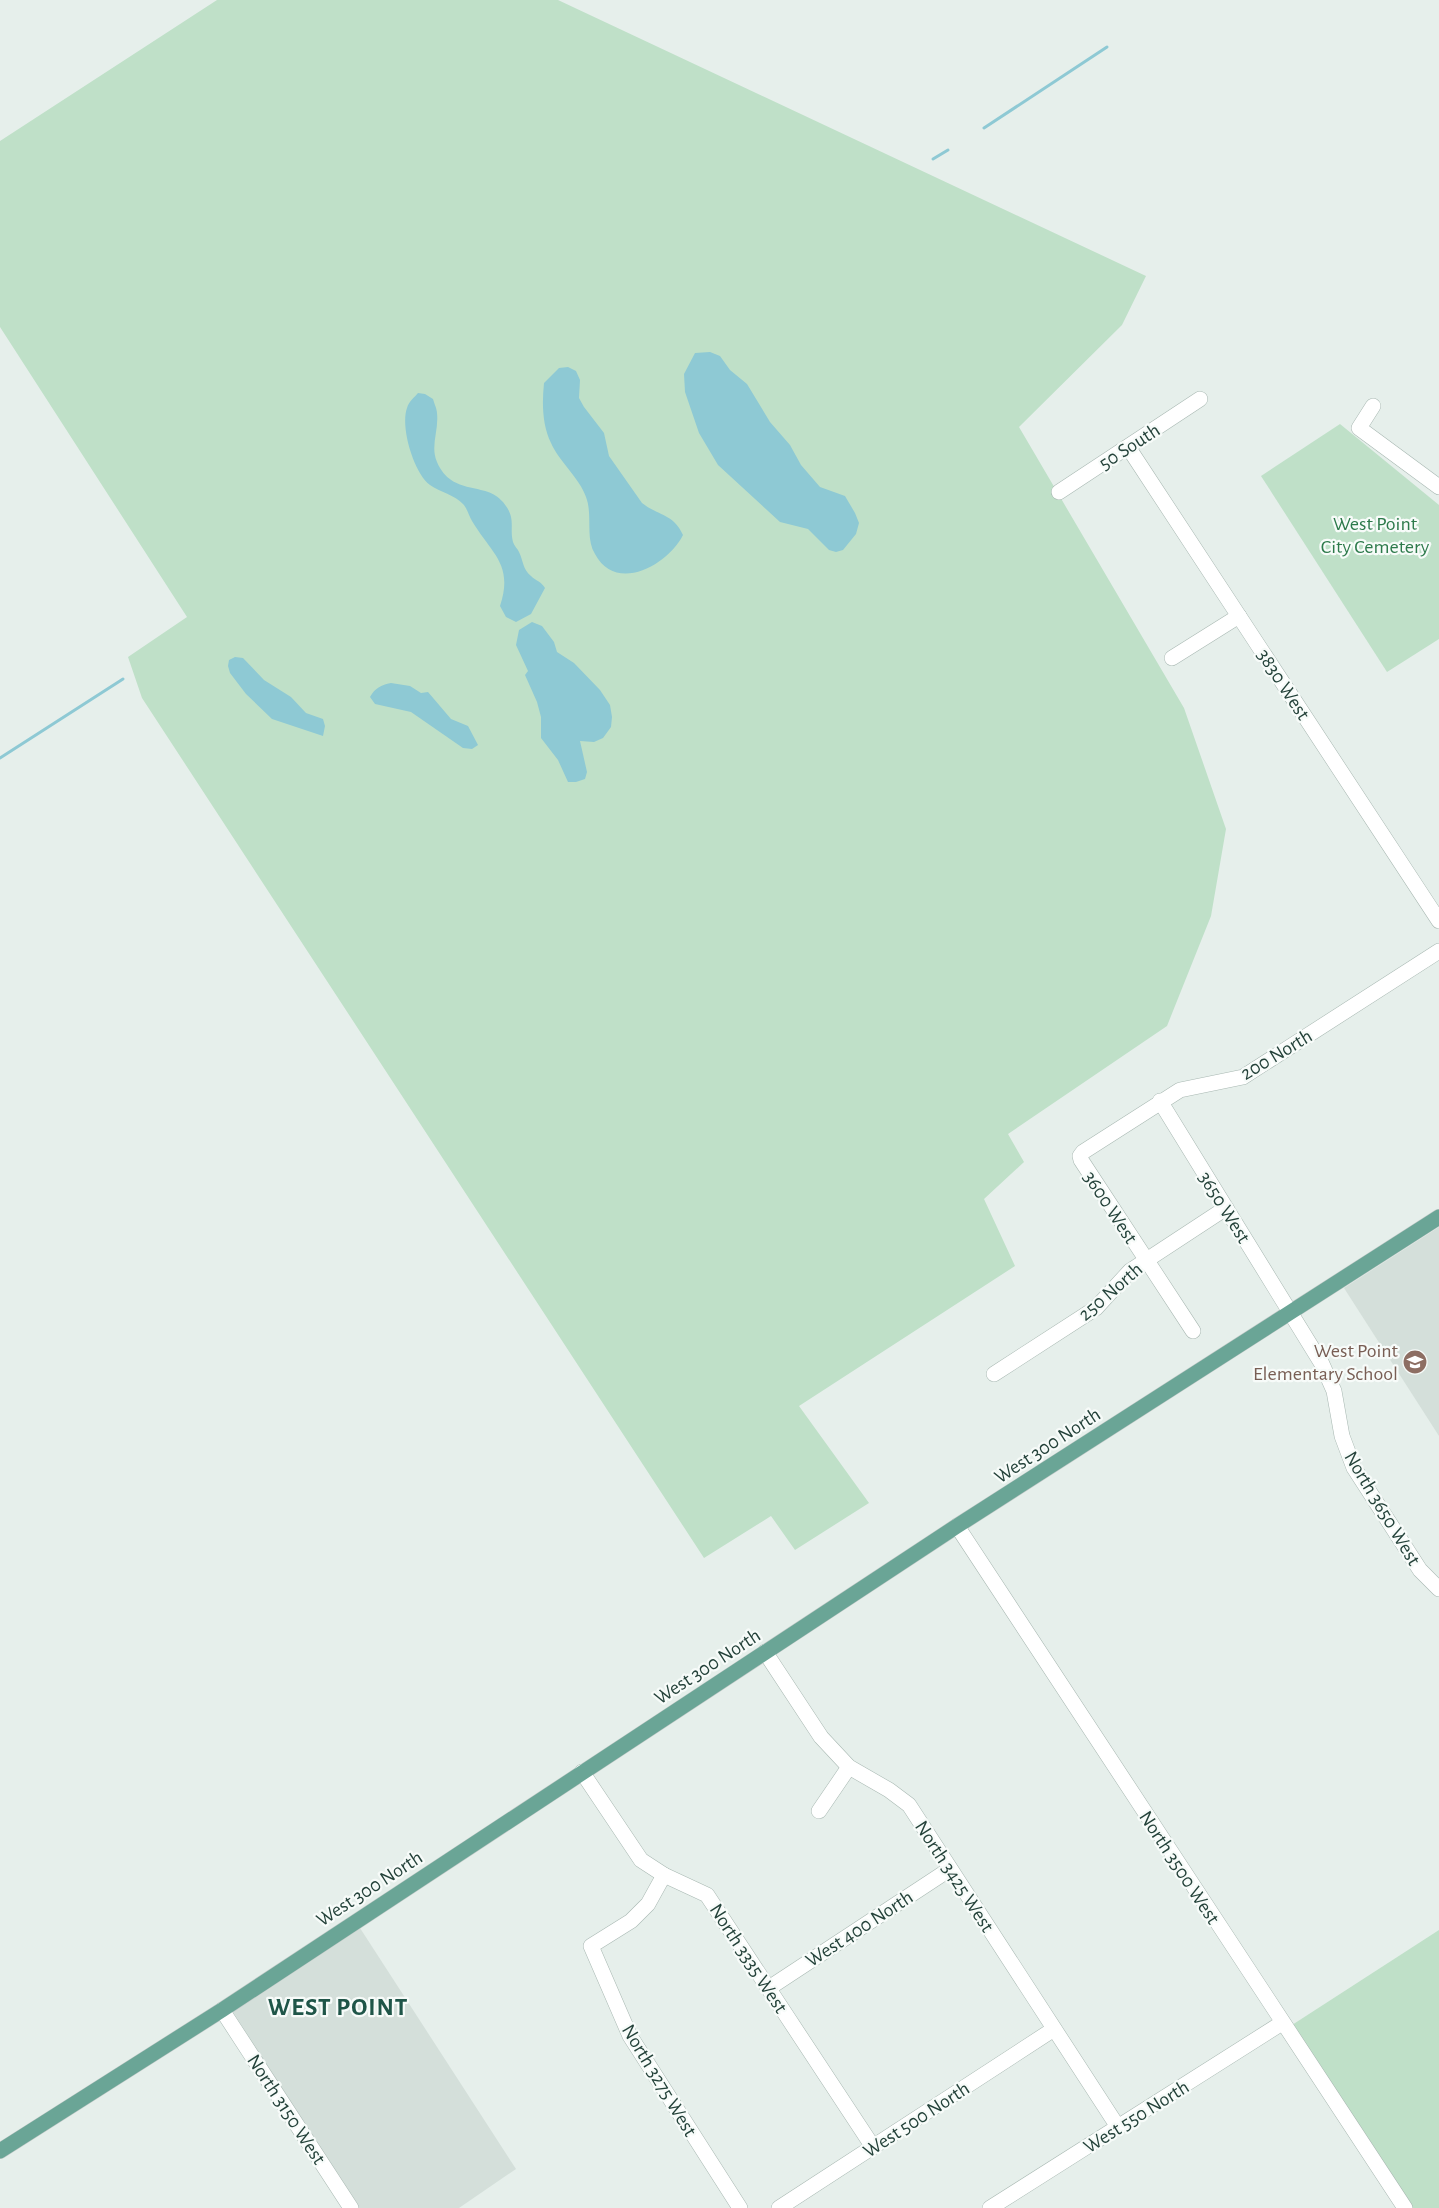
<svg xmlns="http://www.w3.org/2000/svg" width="1439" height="2208" viewBox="0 0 1439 2208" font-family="'Alegreya Sans',sans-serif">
<rect width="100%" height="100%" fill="#e6efeb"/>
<g fill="#d4dfda">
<polygon points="1439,1227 1439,1436 1344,1288"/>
<polygon points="360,1928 516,2169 459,2208 359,2208 233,2012"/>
</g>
<g fill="#bfe0c8">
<polygon points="217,0 558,0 1146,276 1122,325 1019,427 1184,708 1226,829 1211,916 1167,1026 1008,1134 1024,1162 984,1199 1015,1266 799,1406 869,1503 795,1550 771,1516 704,1558 142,698 128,657 187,617 0,327 0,141"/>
<polygon points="1340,424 1439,505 1439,639 1387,672 1261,476"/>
<polygon points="1439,1930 1439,2208 1411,2208 1292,2025"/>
</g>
<g fill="#8ec9d4">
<polygon points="710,352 720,356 730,370 747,384 770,422 790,445 801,465 820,487 845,496 855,513 859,523 856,534 843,550 836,552 829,550 808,529 780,522 718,465 699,433 685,392 684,374 695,353"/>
<path d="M568 367 576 371 580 380 579 398 584 407 604 433 609 456 642 503C658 516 673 513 683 535 668 565 616 594 595 554 585 538 593 515 586 497 579 477 560 463 551 443 542 424 542 403 544 383L559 368Z"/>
<path d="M418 393 425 394 433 399C434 403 437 409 437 413 439 431 430 446 437 462 452 497 486 481 503 502 517 519 509 527 513 542 514 546 518 549 519 552 523 560 523 570 531 576 536 581 541 581 545 588L531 614 516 622 506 617 500 606C514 564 491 553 472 521 469 516 467 508 463 504 455 495 440 492 430 485 414 473 400 427 407 408 409 401 414 398 418 393Z"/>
<polygon points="532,622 542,626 554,642 557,652 574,663 600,690 610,705 612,717 611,727 603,738 594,742 580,741 587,772 585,779 576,782 568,782 558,760 541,738 541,717 537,702 525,675 528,671 516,645 519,630"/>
<polygon points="235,657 243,658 264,680 291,697 306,713 323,719 325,726 323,736 272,719 246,694 230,673 228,666 229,660"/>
<path d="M391 683 410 686 421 693 428 692 451 719 468 726 478 745 472 749 463 748 411 712 375 704 370 697C375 688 381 685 391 683Z"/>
</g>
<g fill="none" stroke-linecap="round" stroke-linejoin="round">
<g stroke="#8ec9d4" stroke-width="3">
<polyline points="984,128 1107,47"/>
<polyline points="933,159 948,150"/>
<polyline points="0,758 123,679"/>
</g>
<defs>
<g id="minor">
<polyline points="1373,406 1359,428 1439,487"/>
<polyline points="1128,447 1439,921"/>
<polyline points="1059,492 1200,399"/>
<polyline points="1172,658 1239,616"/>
<polyline points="1160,1101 1322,1364 1334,1391 1342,1436 1354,1468 1420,1570 1439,1589"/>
<polyline points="1193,1331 1081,1160 1080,1156 1083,1152 1180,1090 1243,1077 1439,951"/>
<polyline points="994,1374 1096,1308 1130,1271 1226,1208"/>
<polyline points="957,1526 1405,2208"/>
<polyline points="765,1652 821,1737 849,1767 889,1790 909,1805 1118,2127"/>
<polyline points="582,1772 641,1860 664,1875 707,1895 873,2147"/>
<polyline points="819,1811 849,1767"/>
<polyline points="664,1875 648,1904 631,1921 591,1946 630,2036 740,2208"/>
<polyline points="769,1988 950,1869"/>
<polyline points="222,2010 351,2208"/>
<polyline points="779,2208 1054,2029"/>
<polyline points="990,2208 1282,2023"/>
</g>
<polyline id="major" points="0,2151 222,2010 957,1526 1439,1217"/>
</defs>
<use href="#minor" stroke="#a8b8b2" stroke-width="16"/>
<use href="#major" stroke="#c2cac8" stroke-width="16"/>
<use href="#minor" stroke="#fff" stroke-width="15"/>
<use href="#major" stroke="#6aa596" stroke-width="15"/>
</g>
<defs>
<symbol id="school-disc" viewBox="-11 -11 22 22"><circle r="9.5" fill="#8d6e63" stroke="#f7fbf9"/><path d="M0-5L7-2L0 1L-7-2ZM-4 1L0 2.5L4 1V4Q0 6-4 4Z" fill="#fff"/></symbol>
</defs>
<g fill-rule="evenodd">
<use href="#school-disc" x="1401" y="1348" width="28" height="28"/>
</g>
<g text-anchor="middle" stroke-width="4.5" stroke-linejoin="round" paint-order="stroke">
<g font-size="20" fill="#24423a" stroke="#f7fbf9">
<text transform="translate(1129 446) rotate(-33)" y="7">50 South</text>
<text transform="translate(1284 684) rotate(57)" y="7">3830 West</text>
<text transform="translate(1276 1054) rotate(-31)" y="7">200 North</text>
<text transform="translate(1111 1207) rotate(57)" y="7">3600 West</text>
<text transform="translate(1225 1207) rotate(58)" y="7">3650 West</text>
<text transform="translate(1110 1291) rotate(-41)" y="7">250 North</text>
<text transform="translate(1047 1445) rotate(-33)" y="7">West 300 North</text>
<text transform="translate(1383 1508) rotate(59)" y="7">North 3650 West</text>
<text transform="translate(707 1666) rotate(-33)" y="7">West 300 North</text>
<text transform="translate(1180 1867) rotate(57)" y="7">North 3500 West</text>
<text transform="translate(955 1876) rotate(57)" y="7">North 3425 West</text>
<text transform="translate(369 1888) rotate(-33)" y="7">West 300 North</text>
<text transform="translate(859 1928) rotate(-33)" y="7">West 400 North</text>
<text transform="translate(749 1958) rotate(57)" y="7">North 3335 West</text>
<text transform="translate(660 2080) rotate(59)" y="7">North 3275 West</text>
<text transform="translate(287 2109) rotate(57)" y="7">North 3150 West</text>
<text transform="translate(1136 2116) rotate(-32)" y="7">West 550 North</text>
<text transform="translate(916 2119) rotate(-33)" y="7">West 500 North</text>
</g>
<g font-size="20" fill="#2d7a4b" stroke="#f7fbf9">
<text x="1375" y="530">West Point<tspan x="1375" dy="23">City Cemetery</tspan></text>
</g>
<g font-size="20" fill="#785e54" stroke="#f7fbf9" text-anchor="end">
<text x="1398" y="1357">West Point<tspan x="1398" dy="23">Elementary School</tspan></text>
</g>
<g font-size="25" font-weight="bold" letter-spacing="1" fill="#1f5548" stroke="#f7fbf9">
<text x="338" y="2015">WEST POINT</text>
</g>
</g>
</svg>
